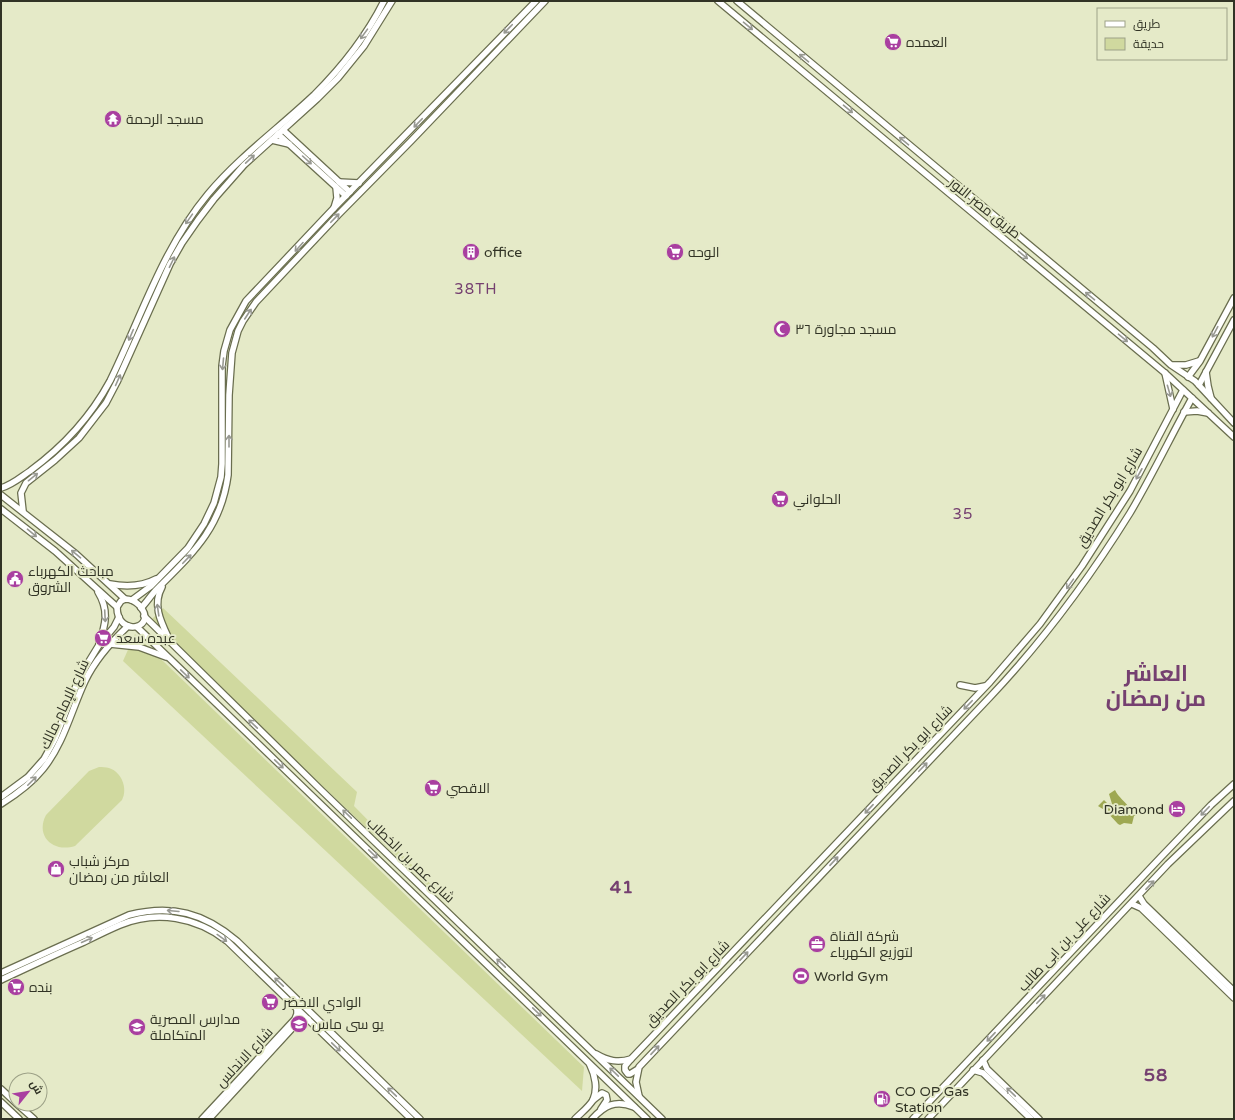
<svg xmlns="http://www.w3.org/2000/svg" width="1235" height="1120" viewBox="0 0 1235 1120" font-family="'Varela Round',Cairo,sans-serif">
<rect width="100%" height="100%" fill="#e5eac8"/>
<g fill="#d0d99f">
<path d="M163 608 357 792 354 806C384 837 416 868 446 900V903L149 622Z"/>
<polygon points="135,634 584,1067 582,1091 123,661"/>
<path d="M99 767C102 767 106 767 109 768 122 772 128 789 122 800L75 846C53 853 35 836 46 815L89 771Z"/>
</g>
<path fill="#9ea852" d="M1115 790C1118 797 1126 802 1131 810L1135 811 1137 814V815L1134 816 1132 824 1124 823 1120 825 1118 824 1106 811 1098 806 1104 800 1108 804 1109 803 1112 804 1109 794Z"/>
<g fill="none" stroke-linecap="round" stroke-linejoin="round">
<defs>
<g id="secondary">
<polyline points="718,1 1165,373 1234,437"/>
<polyline points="737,1 1153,348 1171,365 1195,381 1234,423"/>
<polyline points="283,130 350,192"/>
<polyline points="278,134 346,196"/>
<polyline points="272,140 289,144"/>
<polyline points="339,182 359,183"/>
<polyline points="334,208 337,198 336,187"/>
<polyline points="1173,365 1186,365 1199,361"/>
<polyline points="1206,372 1208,386 1211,398"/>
<polyline points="1165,373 1173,409"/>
<polyline points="1188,377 1200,361 1234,298"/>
<polyline points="1199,385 1234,320"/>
<polyline points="1184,412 1197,411 1208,413"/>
<path d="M1 488C12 485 21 477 30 471 64 446 90 418 110 381 141 318 162 249 208 194 240 156 278 129 314 95 341 68 367 35 384 1"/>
<polyline points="1,495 76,554 125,599"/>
<polyline points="1,509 55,551 117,607"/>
<polyline points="23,511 21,493 26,483 55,460 79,438 106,403 117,382 170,264 182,243 198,220 214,199 244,165 317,99 338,78 364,46 392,1"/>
<path d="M110 584C126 587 141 587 156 579"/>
<path d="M162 587C152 605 161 622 169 639"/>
<path d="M98 592C109 610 106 624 99 643"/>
<path d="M125 599C131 599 135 601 139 605 160 628 117 639 117 607L121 601Z"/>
<polyline points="132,600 151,586 188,548 204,524 214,503 221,477 222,464 222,366 224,351 230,330 246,301 334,208 536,1"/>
<path d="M141 608C147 602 151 595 157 589 193 553 221 528 228 475L229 395 232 353 238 331 243 321 256 302 338 215 411 141 545 1"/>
<polyline points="144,616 320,789 662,1119"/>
<polyline points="137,627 647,1119"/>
<polyline points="110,644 139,647 166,657"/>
<polyline points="960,685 975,688 985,686"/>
<polyline points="1,797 28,777 44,759 55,739 80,676 99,645 114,627 119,617"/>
<path d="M1 804C17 794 31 784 43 769 64 743 71 711 85 681 95 660 111 642 128 626"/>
<polyline points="1139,896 1144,904 1234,991"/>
<polyline points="1132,904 1141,908 1234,998"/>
<path d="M1 973 129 915C172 904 204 913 237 941L420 1119"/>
<path d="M1 980C29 967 56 954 84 942 96 936 108 930 120 925 157 910 196 917 227 941L411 1119"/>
<path d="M596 1054C608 1061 618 1063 631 1059L990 682 1040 624 1082 566 1130 491 1183 390"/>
<polyline points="631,1059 625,1066 625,1070 628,1074 630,1074 638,1069"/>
<polyline points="983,1060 987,1069 1039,1119"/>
<polyline points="973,1070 983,1073 1031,1119"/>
<polyline points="1,1089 16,1103"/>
<path d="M639 1096 636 1082 639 1067 990 697C1043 641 1089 579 1130 513 1152 476 1171 436 1192 398"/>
<polyline points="593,1100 602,1093 606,1095 607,1100 601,1109"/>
<polyline points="1,1102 19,1119"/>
<polyline points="17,1104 34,1119"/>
<polyline points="202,1119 295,1019 297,1014 297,1008"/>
<polyline points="209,1119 298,1022 303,1019 308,1019"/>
<path d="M575 1119C581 1113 589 1107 593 1100 598 1089 595 1075 590 1065"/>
<path d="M592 1119C604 1106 615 1099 634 1107"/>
<polyline points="913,1119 1161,857 1211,805 1234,784"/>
<polyline points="928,1119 1168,864 1234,801"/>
</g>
</defs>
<use href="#secondary" stroke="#6a6e4f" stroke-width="8"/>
<use href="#secondary" stroke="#fff" stroke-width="5.5"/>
</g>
<defs><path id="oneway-shaft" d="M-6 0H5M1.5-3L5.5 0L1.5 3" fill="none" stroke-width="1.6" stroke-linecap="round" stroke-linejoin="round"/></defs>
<g stroke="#989992">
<use href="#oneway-shaft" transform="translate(748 26) rotate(40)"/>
<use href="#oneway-shaft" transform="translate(508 29) rotate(134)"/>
<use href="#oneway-shaft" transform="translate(364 34) rotate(126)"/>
<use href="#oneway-shaft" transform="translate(804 58) rotate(-140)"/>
<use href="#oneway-shaft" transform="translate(848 109) rotate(40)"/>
<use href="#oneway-shaft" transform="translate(418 123) rotate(134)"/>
<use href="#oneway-shaft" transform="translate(904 141) rotate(-140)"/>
<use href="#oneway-shaft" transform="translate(250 159) rotate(-43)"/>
<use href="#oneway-shaft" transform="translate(307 160) rotate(42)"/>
<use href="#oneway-shaft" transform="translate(335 218) rotate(-46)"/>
<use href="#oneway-shaft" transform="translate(189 219) rotate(125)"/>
<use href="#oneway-shaft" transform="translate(299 247) rotate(132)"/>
<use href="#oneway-shaft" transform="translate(1023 255) rotate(40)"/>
<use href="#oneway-shaft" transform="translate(172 262) rotate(-64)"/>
<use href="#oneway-shaft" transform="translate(1090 296) rotate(-140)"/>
<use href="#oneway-shaft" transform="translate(248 314) rotate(-57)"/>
<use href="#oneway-shaft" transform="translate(1215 332) rotate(118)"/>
<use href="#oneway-shaft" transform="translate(131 335) rotate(113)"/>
<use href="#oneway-shaft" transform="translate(1123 338) rotate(40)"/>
<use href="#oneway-shaft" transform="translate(223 364) rotate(95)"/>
<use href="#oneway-shaft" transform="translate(118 380) rotate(-66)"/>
<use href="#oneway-shaft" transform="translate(1169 391) rotate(74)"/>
<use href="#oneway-shaft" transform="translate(229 441) rotate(-90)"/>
<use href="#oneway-shaft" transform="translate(1139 474) rotate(119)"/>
<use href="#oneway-shaft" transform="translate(33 477) rotate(-39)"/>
<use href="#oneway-shaft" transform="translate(32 533) rotate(40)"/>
<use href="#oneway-shaft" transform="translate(76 554) rotate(-140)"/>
<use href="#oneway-shaft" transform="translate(187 559) rotate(-46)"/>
<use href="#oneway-shaft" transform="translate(1070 584) rotate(125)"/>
<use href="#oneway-shaft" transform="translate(158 610) rotate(-98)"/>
<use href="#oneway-shaft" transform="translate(105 616) rotate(87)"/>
<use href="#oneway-shaft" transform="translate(185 674) rotate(44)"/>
<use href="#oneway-shaft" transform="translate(968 705) rotate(134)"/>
<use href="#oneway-shaft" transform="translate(253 724) rotate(-136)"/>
<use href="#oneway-shaft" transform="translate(279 764) rotate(44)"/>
<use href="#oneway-shaft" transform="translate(923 767) rotate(-46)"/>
<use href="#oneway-shaft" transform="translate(32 781) rotate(-45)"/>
<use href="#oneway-shaft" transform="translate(869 809) rotate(133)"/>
<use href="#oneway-shaft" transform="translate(1205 811) rotate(134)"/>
<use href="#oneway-shaft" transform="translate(347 814) rotate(-136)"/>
<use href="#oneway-shaft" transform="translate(373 854) rotate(44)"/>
<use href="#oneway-shaft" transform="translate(834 861) rotate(-47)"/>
<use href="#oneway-shaft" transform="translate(1150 885) rotate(-47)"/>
<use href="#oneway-shaft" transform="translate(173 911) rotate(-175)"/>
<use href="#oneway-shaft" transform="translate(222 938) rotate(36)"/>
<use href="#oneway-shaft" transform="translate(87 940) rotate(-24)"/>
<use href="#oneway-shaft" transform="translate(744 956) rotate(-47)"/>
<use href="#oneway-shaft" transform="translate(501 963) rotate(-136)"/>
<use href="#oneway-shaft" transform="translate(279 982) rotate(-136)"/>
<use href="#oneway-shaft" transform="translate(1041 999) rotate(-46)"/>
<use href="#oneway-shaft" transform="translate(537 1012) rotate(44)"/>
<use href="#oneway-shaft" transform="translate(991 1037) rotate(133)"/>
<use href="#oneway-shaft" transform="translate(336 1047) rotate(44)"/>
<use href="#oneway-shaft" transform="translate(655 1050) rotate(-47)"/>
<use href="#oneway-shaft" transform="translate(614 1072) rotate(-136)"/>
<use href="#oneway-shaft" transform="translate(392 1092) rotate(-136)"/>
<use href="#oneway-shaft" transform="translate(1011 1092) rotate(-136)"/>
</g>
<defs>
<symbol id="supermarket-disc" viewBox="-11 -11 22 22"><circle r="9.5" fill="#a93fa0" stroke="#e5eac8"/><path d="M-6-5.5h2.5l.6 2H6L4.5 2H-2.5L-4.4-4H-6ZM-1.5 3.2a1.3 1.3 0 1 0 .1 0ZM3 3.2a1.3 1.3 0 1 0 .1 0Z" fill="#fff"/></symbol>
<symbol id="temple-disc" viewBox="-11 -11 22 22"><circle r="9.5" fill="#a93fa0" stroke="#e5eac8"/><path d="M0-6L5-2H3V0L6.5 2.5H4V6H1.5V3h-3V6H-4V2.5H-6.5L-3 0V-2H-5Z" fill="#fff"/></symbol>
<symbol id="building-disc" viewBox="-11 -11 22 22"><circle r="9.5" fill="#a93fa0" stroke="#e5eac8"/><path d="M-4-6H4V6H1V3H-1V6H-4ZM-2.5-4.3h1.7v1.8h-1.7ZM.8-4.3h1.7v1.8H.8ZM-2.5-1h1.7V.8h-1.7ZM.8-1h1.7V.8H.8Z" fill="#fff"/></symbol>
<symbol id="mosque-disc" viewBox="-11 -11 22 22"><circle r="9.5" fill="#a93fa0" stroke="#e5eac8"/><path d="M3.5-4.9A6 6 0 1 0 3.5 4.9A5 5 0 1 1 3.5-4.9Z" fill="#fff"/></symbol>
<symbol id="civic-disc" viewBox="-11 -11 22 22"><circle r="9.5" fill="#a93fa0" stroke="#e5eac8"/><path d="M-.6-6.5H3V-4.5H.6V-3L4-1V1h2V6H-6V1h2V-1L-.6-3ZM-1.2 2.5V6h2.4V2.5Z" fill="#fff"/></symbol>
<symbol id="hotel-disc" viewBox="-11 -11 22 22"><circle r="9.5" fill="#a93fa0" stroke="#e5eac8"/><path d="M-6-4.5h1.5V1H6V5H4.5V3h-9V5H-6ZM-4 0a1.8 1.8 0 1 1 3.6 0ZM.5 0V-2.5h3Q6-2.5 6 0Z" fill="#fff"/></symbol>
<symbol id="shop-disc" viewBox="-11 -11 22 22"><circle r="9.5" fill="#a93fa0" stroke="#e5eac8"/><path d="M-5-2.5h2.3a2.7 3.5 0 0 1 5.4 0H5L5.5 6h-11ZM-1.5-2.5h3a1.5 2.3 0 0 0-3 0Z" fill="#fff"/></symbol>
<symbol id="office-disc" viewBox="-11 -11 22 22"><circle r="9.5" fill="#a93fa0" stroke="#e5eac8"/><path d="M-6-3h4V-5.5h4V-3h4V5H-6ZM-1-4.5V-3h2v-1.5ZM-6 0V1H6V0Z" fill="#fff"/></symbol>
<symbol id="stadium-disc" viewBox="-11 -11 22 22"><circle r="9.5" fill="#a93fa0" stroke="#e5eac8"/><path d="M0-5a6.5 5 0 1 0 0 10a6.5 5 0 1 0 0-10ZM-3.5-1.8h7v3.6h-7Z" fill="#fff"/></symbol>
<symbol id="school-disc" viewBox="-11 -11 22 22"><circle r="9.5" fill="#a93fa0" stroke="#e5eac8"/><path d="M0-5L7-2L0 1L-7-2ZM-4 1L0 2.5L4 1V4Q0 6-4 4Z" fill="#fff"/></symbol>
<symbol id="fuel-disc" viewBox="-11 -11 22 22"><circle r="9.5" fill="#a93fa0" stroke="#e5eac8"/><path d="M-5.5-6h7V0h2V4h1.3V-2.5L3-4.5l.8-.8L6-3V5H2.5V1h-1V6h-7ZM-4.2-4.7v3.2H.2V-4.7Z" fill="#fff"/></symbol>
</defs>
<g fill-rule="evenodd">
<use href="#supermarket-disc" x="883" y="32" width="20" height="20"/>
<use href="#temple-disc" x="103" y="109" width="20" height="20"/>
<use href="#building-disc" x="461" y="242" width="20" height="20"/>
<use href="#supermarket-disc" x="665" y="242" width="20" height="20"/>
<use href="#mosque-disc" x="772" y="319" width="20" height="20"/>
<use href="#supermarket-disc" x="770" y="489" width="20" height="20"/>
<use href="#civic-disc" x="5" y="569" width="20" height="20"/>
<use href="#supermarket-disc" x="93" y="628" width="20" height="20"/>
<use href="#supermarket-disc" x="423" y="778" width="20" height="20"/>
<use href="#hotel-disc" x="1167" y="799" width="20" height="20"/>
<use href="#shop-disc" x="46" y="859" width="20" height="20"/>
<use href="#office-disc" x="807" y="934" width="20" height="20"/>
<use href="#stadium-disc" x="791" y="966" width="20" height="20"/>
<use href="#supermarket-disc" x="6" y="977" width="20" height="20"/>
<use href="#supermarket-disc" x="260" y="992" width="20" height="20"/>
<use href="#school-disc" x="289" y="1014" width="20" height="20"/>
<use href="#school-disc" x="127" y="1017" width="20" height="20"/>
<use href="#fuel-disc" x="872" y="1089" width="20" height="20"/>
</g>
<g text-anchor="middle" stroke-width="4" stroke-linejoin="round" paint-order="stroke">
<g font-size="14" fill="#313325" stroke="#e5eac8" text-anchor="start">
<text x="906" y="47">العمده</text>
<text x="126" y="124">مسجد الرحمة</text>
<text x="484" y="257">office</text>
<text x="688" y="257">الوحه</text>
<text x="795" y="334">مسجد مجاورة ٣٦</text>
<text x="793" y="504">الحلواني</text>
<text x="28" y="576">مباحث الكهرباء<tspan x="28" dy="16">الشروق</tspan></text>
<text x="116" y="643">عبده سعد</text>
<text x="446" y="793">الاقصي</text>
<text x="1164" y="814" text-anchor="end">Diamond</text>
<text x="69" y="866">مركز شباب<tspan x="69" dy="16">العاشر من رمضان</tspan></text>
<text x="830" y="941">شركة القناة<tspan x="830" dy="16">لتوزيع الكهرباء</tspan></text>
<text x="814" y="981">World Gym</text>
<text x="29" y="992">بنده</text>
<text x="283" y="1007">الوادي الاخضر</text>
<text x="150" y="1024">مدارس المصرية<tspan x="150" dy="16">المتكاملة</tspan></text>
<text x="312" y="1029">يو سى ماس</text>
<text x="895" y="1096">CO OP Gas<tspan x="895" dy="16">Station</tspan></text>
</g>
<g font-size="14" fill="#313325" stroke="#e5eac8">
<text transform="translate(985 208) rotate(39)" y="5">طريق مصر النور</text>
<text transform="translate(1109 497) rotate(-59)" y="5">شارع ابو بكر الصديق</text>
<text transform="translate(64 704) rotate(-65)" y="5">شارع الإمام مالك</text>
<text transform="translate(910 748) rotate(-46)" y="5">شارع ابو بكر الصديق</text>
<text transform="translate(411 860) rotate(44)" y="5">شارع عمر بن الخطاب</text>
<text transform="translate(1064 942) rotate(-47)" y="5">شارع على بن ابى طالب</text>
<text transform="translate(687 983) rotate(-46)" y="5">شارع ابو بكر الصديق</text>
<text transform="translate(244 1057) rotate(-47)" y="5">شارع الاندلس</text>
</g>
<g font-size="15" letter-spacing="1" fill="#754070" stroke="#e5eac8">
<text x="476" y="294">38TH</text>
<text x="963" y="519">35</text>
</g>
<g font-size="18" font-weight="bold" letter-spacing="1" fill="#754070" stroke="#e5eac8">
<text x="622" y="893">41</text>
<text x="1156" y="1081">58</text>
</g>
<g font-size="22" font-weight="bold" fill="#754070" stroke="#e5eac8">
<text x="1156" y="681">العاشر<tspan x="1156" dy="25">من رمضان</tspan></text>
</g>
</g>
<rect width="1235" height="1120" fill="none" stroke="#313325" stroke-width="4"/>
<rect x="1097" y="8" width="130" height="52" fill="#e5eac8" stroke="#9da187"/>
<rect x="1105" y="21" width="20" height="6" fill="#ffffff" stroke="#9da187"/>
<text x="1133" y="28" font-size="12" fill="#313325">طريق</text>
<rect x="1105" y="38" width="20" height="12" fill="#d0d99f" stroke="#9da187"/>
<text x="1133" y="48" font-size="12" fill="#313325">حديقة</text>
<g transform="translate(28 1092) rotate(60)"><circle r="19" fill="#e5eac8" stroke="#9da187"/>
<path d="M0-3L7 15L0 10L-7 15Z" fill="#a93fa0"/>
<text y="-6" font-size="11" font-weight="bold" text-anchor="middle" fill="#313325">ش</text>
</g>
</svg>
